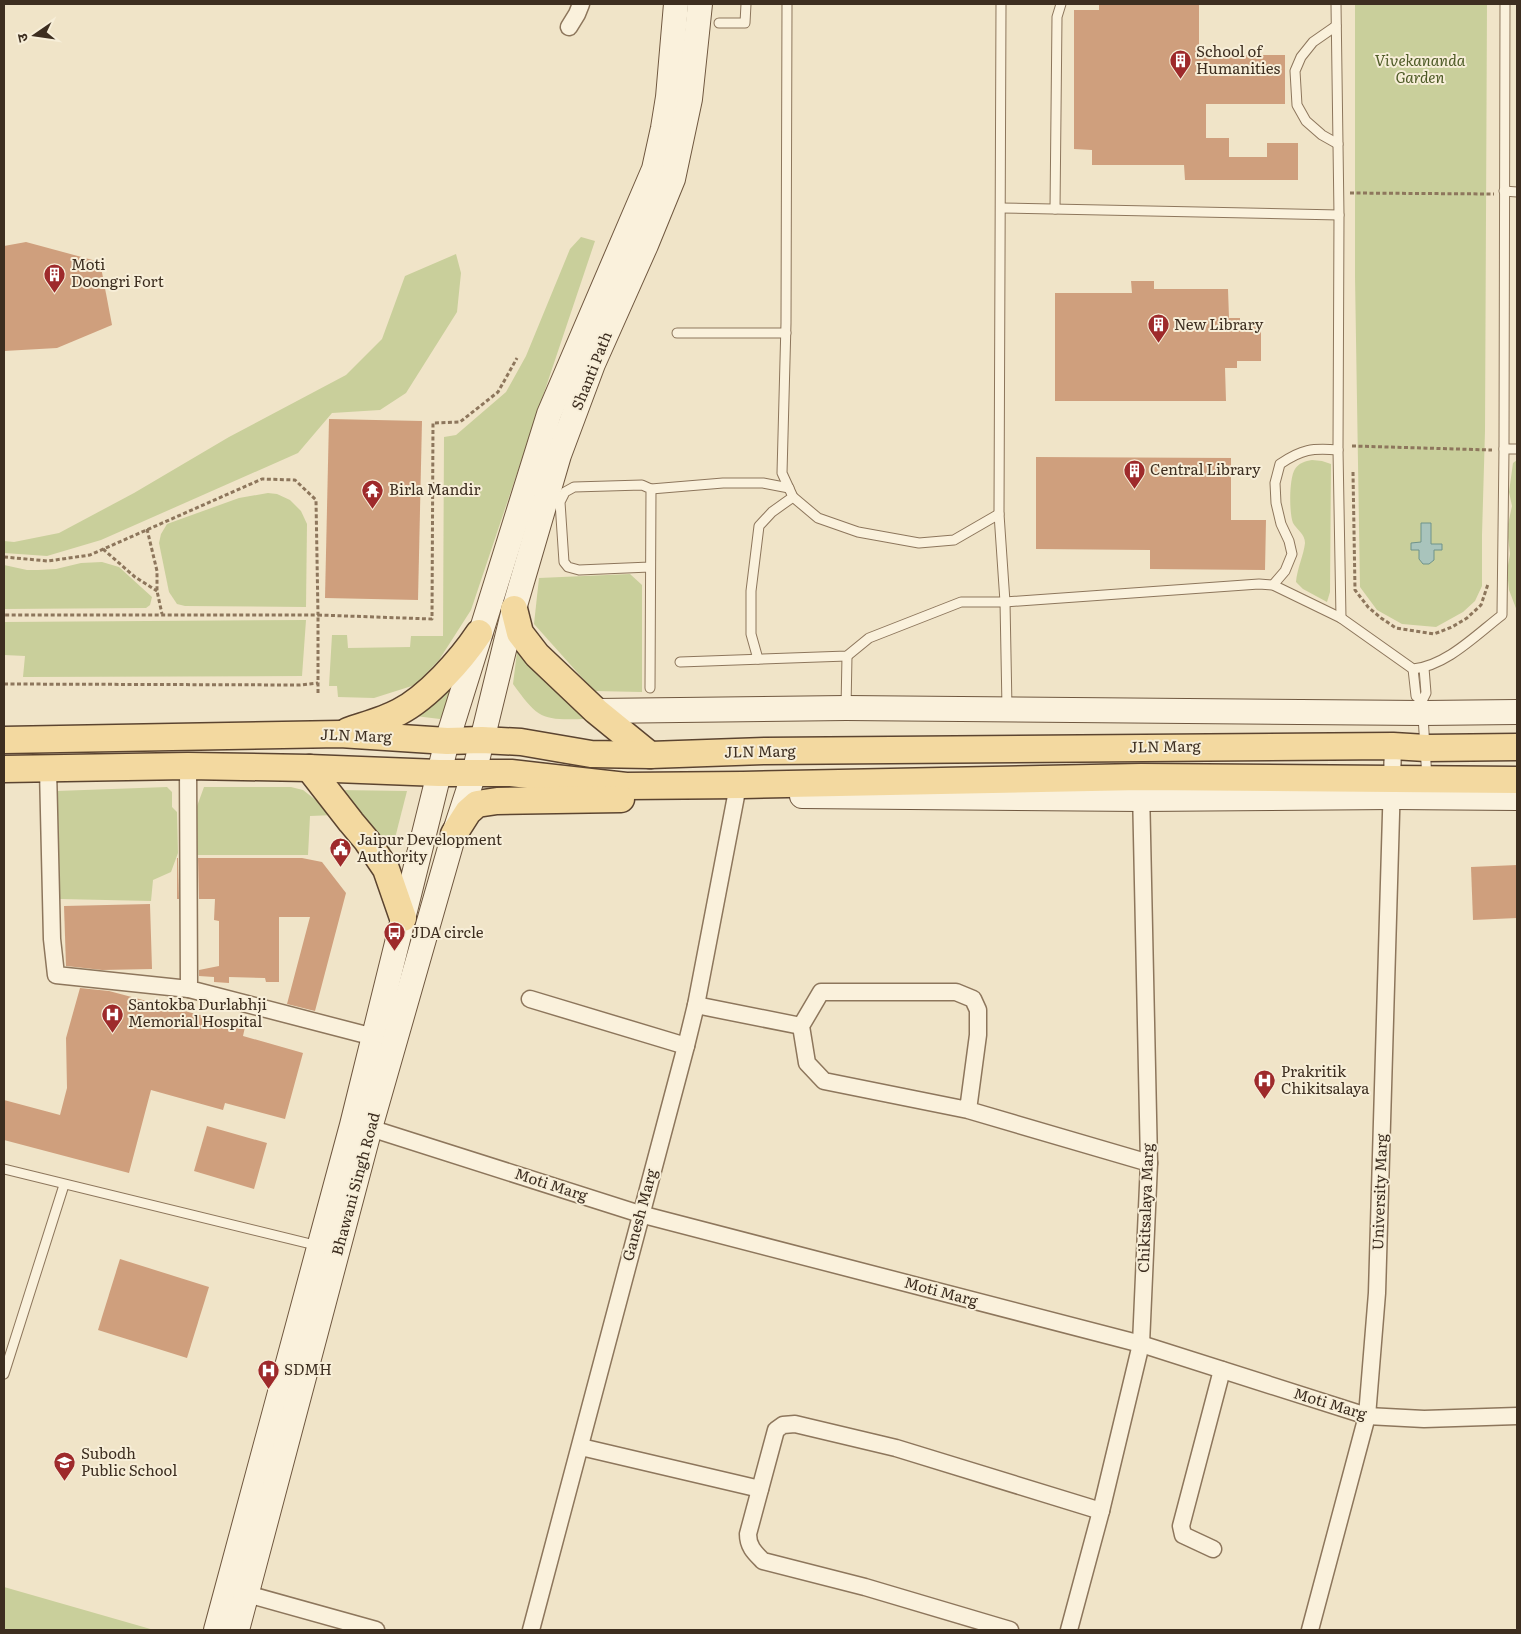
<svg xmlns="http://www.w3.org/2000/svg" width="1521" height="1634" viewBox="0 0 1521 1634" font-family="Literata,'Noto Sans Devanagari',serif">
<rect width="100%" height="100%" fill="#f0e4c8"/>
<g fill="#c9cf9b">
<polygon points="1355,4 1487,4 1485,431 1482,535 1482,586 1475,601 1463,612 1436,627 1402,624 1377,610 1360,587 1355,277"/>
<polygon points="581,237 595,241 471,610 439,660 415,685 374,698 338,697 337,686 329,686 332,635 347,635 348,648 410,647 411,636 443,636 444,437 456,435 506,392 526,356 570,249"/>
<polygon points="456,254 461,273 457,312 406,393 380,410 332,413 298,453 101,540 47,556 4,553 4,541 14,542 59,533 134,493 229,437 346,375 382,339 405,276"/>
<path d="M1312 460 1322 461 1331 464 1330 592 1327 602 1303 589 1296 582C1297 569 1304 554 1305 543 1305 534 1297 530 1293 523 1289 513 1289 478 1295 469 1299 463 1305 461 1312 460Z"/>
<polygon points="1517,460 1517,611 1509,590 1507,571 1510,554 1507,529 1512,506 1509,492 1513,463"/>
<polygon points="268,493 277,494 290,500 301,511 307,524 306,607 185,606 177,604 169,592 159,543 161,534 167,524 239,498"/>
<polygon points="102,562 119,567 152,597 150,605 146,608 4,609 4,565 27,570 38,570 56,569 81,563"/>
<polygon points="630,574 642,585 642,692 594,691 534,624 539,578"/>
<polygon points="306,620 302,676 23,677 25,656 4,655 4,622"/>
<path d="M518 644 537 669 586 719C542 720 539 720 513 684Z"/>
<polygon points="466,670 440,719 407,715"/>
<polygon points="167,787 172,792 172,807 177,812 178,853 171,872 153,880 151,901 60,899 53,796 57,791"/>
<polygon points="204,787 291,787 303,790 335,815 310,816 308,855 194,855 196,809"/>
<polygon points="337,790 407,791 394,842 388,850"/>
<polygon points="4,1587 154,1630 4,1630"/>
</g>
<polygon fill="#a9c4bc" stroke="#6f938a" points="1421,523 1431,523 1431,544 1442,544 1442,550 1434,550 1434,560 1429,564 1423,564 1419,559 1419,550 1411,550 1411,543 1421,542"/>
<g fill="#cf9f7d">
<polygon points="1099,4 1199,4 1199,55 1285,55 1285,104 1206,104 1206,138 1229,138 1229,157 1267,157 1267,143 1298,143 1298,180 1185,180 1184,165 1092,165 1092,150 1074,149 1074,10 1099,10"/>
<polygon points="26,242 100,262 112,325 57,348 4,351 4,246"/>
<polygon points="1131,281 1154,281 1154,289 1228,289 1229,318 1240,318 1240,326 1261,326 1261,361 1237,361 1237,368 1225,368 1226,401 1055,401 1055,293 1132,293"/>
<polygon points="329,419 422,421 418,600 325,598"/>
<polygon points="1036,457 1231,458 1231,520 1266,520 1265,570 1150,569 1150,550 1036,549"/>
<polygon points="177,858 178,858 179,899 177,899"/>
<polygon points="198,858 302,858 322,862 346,893 315,1011 287,1004 310,917 279,917 279,982 266,982 265,978 229,977 229,983 214,982 214,977 199,976 199,970 219,966 219,921 214,920 215,899 199,899"/>
<polygon points="1517,865 1517,918 1473,920 1471,867"/>
<polygon points="150,904 152,969 102,970 66,966 64,906"/>
<polygon points="80,988 109,991 245,1027 243,1036 303,1053 285,1119 225,1103 223,1110 151,1090 129,1173 4,1140 4,1100 60,1115 67,1088 66,1038"/>
<polygon points="207,1126 267,1143 254,1189 194,1171"/>
<polygon points="120,1259 209,1287 187,1358 98,1330"/>
</g>
<g fill="none" stroke-linecap="round" stroke-linejoin="round">
<defs>
<g id="lane">
<polyline points="787,4 786,323 782,473 793,497 818,518 858,532 919,543 954,540 999,514"/>
<polyline points="1001,4 999,514 1005,602 1007,708"/>
<polyline points="1336,4 1339,215 1338,450 1341,618"/>
<polyline points="719,23 745,23 746,4"/>
<polyline points="1336,26 1313,42 1301,57 1295,71 1297,105 1306,121 1322,135 1338,144"/>
<polyline points="1504,191 1517,192"/>
<polyline points="1001,208 1339,215"/>
<polyline points="1055,209 1057,17 1061,4"/>
<polyline points="677,333 786,333"/>
<polyline points="1504,449 1517,449"/>
<polyline points="651,489 723,483 763,483 789,488"/>
<path d="M1273 585 1285 571 1292 554 1289 541 1281 524 1276 503 1275 483 1280 464C1302 449 1312 448 1338 450"/>
<polyline points="758,659 751,634 751,591 759,526 772,512 793,497"/>
<path d="M680 662 847 656 869 638 961 602H1005L1259 584 1273 585 1341 618 1413 669C1446 666 1476 635 1502 615L1504 449 1505 4"/>
<polyline points="1424,668 1426,693 1422,701 1427,778"/>
<polyline points="1413,669 1416,696 1422,701"/>
<polyline points="650,688 651,489 642,485 574,487 565,492 560,502 564,562 568,567 579,570 650,567"/>
<polyline points="846,708 847,656"/>
<polyline points="4,1169 319,1246"/>
<polyline points="4,1374 64,1185"/>
</g>
<g id="street">
<polyline points="569,27 577,14 581,4"/>
<polyline points="188,766 189,989 374,1037"/>
<polyline points="48,769 52,939 56,975 189,989"/>
<polyline points="530,999 686,1046"/>
<polyline points="696,1005 801,1026"/>
<polyline points="968,1110 978,1035 978,1010 973,999 956,992 821,992 801,1026 807,1063 824,1081 968,1110 1149,1163"/>
<polyline points="370,1128 640,1214 1141,1344 1367,1416 1424,1419 1517,1416"/>
<polyline points="581,1447 760,1489"/>
<polyline points="1213,1549 1183,1535 1181,1526 1222,1370"/>
<polyline points="247,1594 376,1630"/>
<polyline points="531,1630 686,1046 696,1005 736,796"/>
<path d="M1010 1630 865 1587 763 1561C755 1553 748 1547 748 1534L776 1430 783 1425 795 1424 896 1448 1101 1511"/>
<polyline points="1069,1630 1101,1511 1141,1344 1149,1163 1141,789"/>
<polyline points="1310,1630 1367,1416 1377,1293 1393,746"/>
</g>
<g id="secondary">
<polyline points="596,711 846,708 1423,713 1517,712"/>
<polyline points="802,796 1141,799 1393,797 1517,798"/>
<polyline points="216,1630 352,1125 447,741 549,414 654,169 663,128 668,97 676,4"/>
<polyline points="237,1630 370,1128 454,834 474,773 514,609 559,455 593,364 646,245 673,179 690,99 700,4"/>
</g>
<g id="primary">
<polyline points="514,609 520,633 537,655 596,711 650,755"/>
<path d="M348 731C365 725 384 720 399 712 428 697 461 660 479 633"/>
<polyline points="4,740 340,734 447,741 482,740 521,742 591,754 650,755 765,751 1393,746 1426,748 1517,747"/>
<polyline points="309,768 351,822 367,841 386,869 403,918"/>
<polyline points="4,769 188,766 309,768 439,773 511,773 626,786 743,785 1141,777 1517,780"/>
<polyline points="454,834 468,812 477,804 497,801 621,799"/>
</g>
</defs>
<use href="#lane" stroke="#8d765c" stroke-width="11"/>
<use href="#street" stroke="#8d765c" stroke-width="19"/>
<use href="#secondary" stroke="#6f573f" stroke-width="26"/>
<use href="#primary" stroke="#5b4430" stroke-width="29"/>
<g stroke="#8d765c" stroke-width="3" stroke-dasharray="4 2.5" stroke-linecap="butt">
<polyline points="1350,193 1494,194"/>
<polyline points="1352,446 1492,450"/>
<polyline points="1353,472 1355,590 1368,607 1381,618 1396,628 1434,634 1452,627 1467,618 1481,605 1488,584"/>
<polyline points="147,529 157,571 157,591 162,614"/>
<polyline points="103,549 135,577 157,591"/>
<polyline points="4,557 48,561 90,555 262,479 295,480 316,500 318,615 4,615"/>
<polyline points="4,684 300,685 318,683"/>
<polyline points="318,693 318,615 432,619 433,423 460,422 498,392 517,358"/>
</g>
<use href="#lane" stroke="#faf1dc" stroke-width="9"/>
<use href="#street" stroke="#faf1dc" stroke-width="16"/>
<use href="#secondary" stroke="#faf1dc" stroke-width="24"/>
<use href="#primary" stroke="#f3d9a0" stroke-width="26"/>
</g>
<defs>
<symbol id="building-pin" viewBox="-11 -11 22 30"><path d="M0 17L-7.5 6A9.5 9.5 0 1 1 7.5 6Z" fill="#9e2a2b" stroke="#f7eed8"/><path d="M-4-6H4V6H1V3H-1V6H-4ZM-2.5-4.3h1.7v1.8h-1.7ZM.8-4.3h1.7v1.8H.8ZM-2.5-1h1.7V.8h-1.7ZM.8-1h1.7V.8H.8Z" fill="#fff"/></symbol>
<symbol id="temple-pin" viewBox="-11 -11 22 30"><path d="M0 17L-7.5 6A9.5 9.5 0 1 1 7.5 6Z" fill="#9e2a2b" stroke="#f7eed8"/><path d="M0-6L5-2H3V0L6.5 2.5H4V6H1.5V3h-3V6H-4V2.5H-6.5L-3 0V-2H-5Z" fill="#fff"/></symbol>
<symbol id="civic-pin" viewBox="-11 -11 22 30"><path d="M0 17L-7.5 6A9.5 9.5 0 1 1 7.5 6Z" fill="#9e2a2b" stroke="#f7eed8"/><path d="M-.6-6.5H3V-4.5H.6V-3L4-1V1h2V6H-6V1h2V-1L-.6-3ZM-1.2 2.5V6h2.4V2.5Z" fill="#fff"/></symbol>
<symbol id="bus-pin" viewBox="-11 -11 22 30"><path d="M0 17L-7.5 6A9.5 9.5 0 1 1 7.5 6Z" fill="#9e2a2b" stroke="#f7eed8"/><path d="M-5-6H5V4H4V6H2V4H-2V6H-4V4H-5ZM-3.5-4V0h7V-4ZM-3.5 1.2v1.5H-2V1.2ZM2 1.2v1.5H3.5V1.2Z" fill="#fff"/></symbol>
<symbol id="hospital-pin" viewBox="-11 -11 22 30"><path d="M0 17L-7.5 6A9.5 9.5 0 1 1 7.5 6Z" fill="#9e2a2b" stroke="#f7eed8"/><path d="M-5-5h3v3.5h4V-5h3V5h-3V1.5h-4V5h-3Z" fill="#fff"/></symbol>
<symbol id="school-pin" viewBox="-11 -11 22 30"><path d="M0 17L-7.5 6A9.5 9.5 0 1 1 7.5 6Z" fill="#9e2a2b" stroke="#f7eed8"/><path d="M0-5L7-2L0 1L-7-2ZM-4 1L0 2.5L4 1V4Q0 6-4 4Z" fill="#fff"/></symbol>
</defs>
<g fill-rule="evenodd">
<use href="#building-pin" x="1168" y="48" width="25" height="34"/>
<use href="#building-pin" x="42" y="262" width="25" height="34"/>
<use href="#building-pin" x="1146" y="312" width="25" height="34"/>
<use href="#building-pin" x="1122" y="458" width="25" height="34"/>
<use href="#temple-pin" x="360" y="478" width="25" height="34"/>
<use href="#civic-pin" x="328" y="836" width="25" height="34"/>
<use href="#bus-pin" x="382" y="920" width="25" height="34"/>
<use href="#hospital-pin" x="100" y="1002" width="25" height="34"/>
<use href="#hospital-pin" x="1252" y="1068" width="25" height="34"/>
<use href="#hospital-pin" x="256" y="1358" width="25" height="34"/>
<use href="#school-pin" x="52" y="1450" width="25" height="34"/>
</g>
<g text-anchor="middle" stroke-width="4" stroke-linejoin="round" paint-order="stroke">
<g font-size="15" fill="#3d2e20" stroke="#f7eed8" text-anchor="start">
<text x="1196" y="57">School of<tspan x="1196" dy="17">Humanities</tspan></text>
<text x="71" y="270">Moti<tspan x="71" dy="17">Doongri Fort</tspan></text>
<text x="1174" y="330">New Library</text>
<text x="1150" y="475">Central Library</text>
<text x="389" y="495">Birla Mandir</text>
<text x="357" y="845">Jaipur Development<tspan x="357" dy="17">Authority</tspan></text>
<text x="411" y="938">JDA circle</text>
<text x="128" y="1010">Santokba Durlabhji<tspan x="128" dy="17">Memorial Hospital</tspan></text>
<text x="1281" y="1077">Prakritik<tspan x="1281" dy="17">Chikitsalaya</tspan></text>
<text x="284" y="1375">SDMH</text>
<text x="81" y="1459">Subodh<tspan x="81" dy="17">Public School</tspan></text>
</g>
<g font-size="15" font-style="italic" fill="#4d5a26" stroke="#f7eed8">
<text x="1420" y="66">Vivekananda<tspan x="1420" dy="17">Garden</tspan></text>
</g>
<g font-size="15" fill="#3d2e20" stroke="#f7eed8">
<text transform="translate(592 371) rotate(-68)" y="5">Shanti Path</text>
<text transform="translate(356 736) rotate(2)" y="5">JLN Marg</text>
<text transform="translate(1165 747) rotate(-1)" y="5">JLN Marg</text>
<text transform="translate(760 752) rotate(-1)" y="5">JLN Marg</text>
<text transform="translate(356 1184) rotate(-75)" y="5">Bhawani Singh Road</text>
<text transform="translate(551 1185) rotate(18)" y="5">Moti Marg</text>
<text transform="translate(1380 1192) rotate(-88)" y="5">University Marg</text>
<text transform="translate(1146 1208) rotate(-88)" y="5">Chikitsalaya Marg</text>
<text transform="translate(640 1215) rotate(-75)" y="5">Ganesh Marg</text>
<text transform="translate(941 1292) rotate(15)" y="5">Moti Marg</text>
<text transform="translate(1330 1404) rotate(17)" y="5">Moti Marg</text>
</g>
</g>
<rect width="1521" height="1634" fill="none" stroke="#3d2e20" stroke-width="10"/>
<g transform="translate(35 35) rotate(257)" stroke="#f7eed8" stroke-width="4" paint-order="stroke">
<path d="M0-4L9 19L0 12L-9 19Z" fill="#3d2e20"/>
<text y="-8" font-size="14" font-weight="bold" text-anchor="middle" fill="#3d2e20">उ</text>
</g>
</svg>
